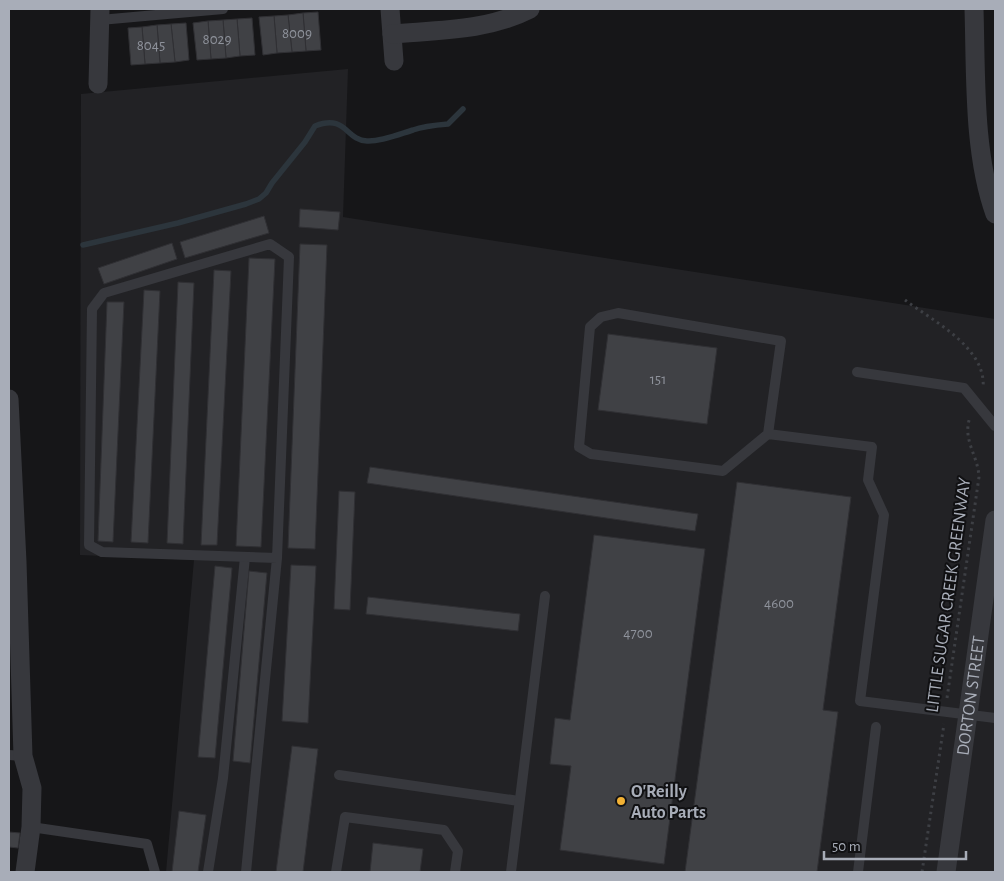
<svg xmlns="http://www.w3.org/2000/svg" width="1004" height="881" viewBox="0 0 1004 881" font-family="'Alegreya Sans',sans-serif">
<rect width="100%" height="100%" fill="#161618"/>
<polygon fill="#222225" points="348,69 343,217 995,319 995,872 166,872 194,560 80,555 81,94"/>
<g fill="none" stroke-linecap="round" stroke-linejoin="round">
<path stroke="#2c353c" stroke-width="5.5" d="M83 245 178 223 246 204 259 199 266 193 272 183 305 142 315 126C347 114 345 140 367 141 381 142 400 134 413 130 424 126 436 125 448 124L463 109"/>
</g>
<g fill="#404145" stroke="#303034">
<polygon points="318,12 321,50 306,51 303,13"/>
<polygon points="303,13 306,51 292,52 288,15"/>
<polygon points="288,15 292,52 277,53 274,16"/>
<polygon points="274,16 277,53 263,55 259,17"/>
<polygon points="252,18 255,55 240,56 237,19"/>
<polygon points="237,19 240,56 226,58 223,20"/>
<polygon points="223,20 226,58 211,59 208,21"/>
<polygon points="208,21 211,59 197,60 193,23"/>
<polygon points="186,23 189,60 175,62 171,24"/>
<polygon points="171,24 175,62 160,63 157,25"/>
<polygon points="157,25 160,63 145,64 142,27"/>
<polygon points="142,27 145,64 131,65 128,28"/>
<polygon points="300,209 340,212 338,230 299,227"/>
<polygon points="264,216 269,233 185,258 180,242"/>
<polygon points="172,243 177,259 104,284 98,268"/>
<polygon points="300,244 327,245 315,549 288,548"/>
<polygon points="249,258 275,259 261,547 236,546"/>
<polygon points="214,270 231,271 217,545 201,545"/>
<polygon points="178,282 194,283 183,544 167,543"/>
<polygon points="144,290 160,291 148,543 131,542"/>
<polygon points="107,302 124,302 113,542 98,541"/>
<polygon points="608,334 717,348 707,424 598,410"/>
<polygon points="370,467 698,514 695,531 367,483"/>
<polygon points="737,482 851,497 823,710 838,712 817,872 685,872"/>
<polygon points="339,491 355,492 350,610 334,609"/>
<polygon points="594,535 705,549 664,864 560,850 571,766 550,764 555,718 570,720"/>
<polygon points="291,565 316,566 308,723 282,721"/>
<polygon points="215,566 232,568 215,758 198,757"/>
<polygon points="249,571 267,573 250,763 233,761"/>
<polygon points="368,597 520,614 518,631 366,614"/>
<polygon points="292,746 318,749 303,872 276,872"/>
<polygon points="179,811 206,815 198,872 172,872"/>
<polygon points="9,832 20,833 18,848 9,847"/>
<polygon points="373,843 423,849 420,872 370,872"/>
</g>
<g fill="none" stroke-linecap="round" stroke-linejoin="round">
<g stroke="#3d3f44" stroke-width="3" stroke-dasharray="2.5 4" stroke-linecap="butt">
<path d="M905 300C933 321 987 348 983 388"/>
<path d="M947 698 979 477C978 455 962 440 970 417"/>
<polyline points="922,872 944,724"/>
</g>
<g stroke="#37383d" stroke-width="10">
<polyline points="100,20 223,9"/>
<polyline points="857,372 964,388 995,426"/>
<polyline points="768,434 781,341 618,313 601,317 590,327 579,447 591,454 723,471 768,434 872,447 868,480 884,515 860,701 995,718"/>
<polyline points="9,755 23,756"/>
<polyline points="339,775 519,801"/>
<polyline points="31,827 147,844 155,872"/>
<polyline points="208,872 223,778 245,557"/>
<polyline points="246,872 277,558 289,257 270,244 104,293 92,309 89,545 102,552 277,558"/>
<polyline points="336,872 345,817 444,830 458,851 455,872"/>
<polyline points="511,872 545,596"/>
<polyline points="858,872 876,727"/>
</g>
<g stroke="#37383d" stroke-width="19">
<polyline points="390,9 394,61"/>
<path d="M974 9C976 74 973 153 995 214"/>
<path d="M392 34C439 30 487 31 530 9"/>
<polyline points="98,84 100,9"/>
<polyline points="9,399 17,562 23,756 32,788 31,827 25,872"/>
<path id="s1" d="M946 872 995 520"/>
</g>
</g>
<circle fill="#f2b134" stroke="#111113" stroke-width="2" cx="621" cy="801" r="5"/>
<g text-anchor="middle" stroke-width="4" stroke-linejoin="round" paint-order="stroke">
<g font-size="15" fill="#8e929b">
<text x="297" y="38">8009</text>
<text x="217" y="44">8029</text>
<text x="151" y="50">8045</text>
<text x="658" y="384">151</text>
<text x="779" y="608">4600</text>
<text x="638" y="638">4700</text>
</g>
<g font-size="18" fill="#a8adb8" stroke="#111113">
<text transform="translate(948 595) rotate(-82)" y="6">LITTLE SUGAR CREEK GREENWAY</text>
<text dy="6" stroke="none"><textPath href="#s1" startOffset="178">DORTON STREET</textPath></text>
</g>
<g font-size="18" font-weight="bold" fill="#a8adb8" stroke="#111113" text-anchor="start">
<text x="631" y="797">O'Reilly<tspan x="631" dy="21">Auto Parts</tspan></text>
</g>
</g>
<rect width="1004" height="881" fill="none" stroke="#a8adb8" stroke-width="20"/>
<path d="M824 851v8h142v-8" fill="none" stroke="#a8adb8" stroke-width="2.5"/>
<text x="832" y="851" font-size="15" fill="#a8adb8" stroke="#111113" stroke-width="4" paint-order="stroke">50 m</text>
</svg>
